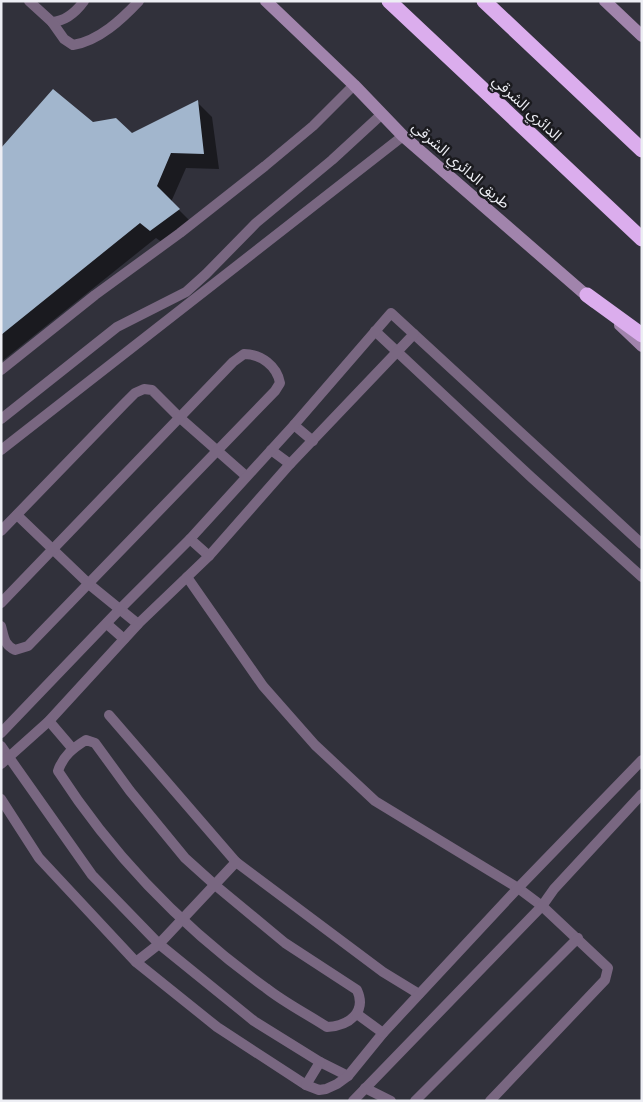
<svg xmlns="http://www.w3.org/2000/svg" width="643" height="1102" viewBox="0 0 643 1102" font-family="'Fira Sans','Noto Sans Arabic',sans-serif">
<rect width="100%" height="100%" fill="#31313b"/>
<polygon fill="#0007" points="197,102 212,117 219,169 186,168 171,202 194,225 166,245 156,238 1,362 1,150 131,134"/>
<polygon fill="#a2b6cd" points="53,89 93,122 116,118 132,133 198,100 204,154 171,153 157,186 180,209 150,231 140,223 1,335 1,148"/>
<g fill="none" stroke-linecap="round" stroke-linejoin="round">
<g stroke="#796781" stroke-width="10">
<path d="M29 1 52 22C66 21 76 12 84 1"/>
<path d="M52 22 64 39 73 45C99 41 122 19 139 1"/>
<polyline points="375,331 531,477 642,577"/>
<polyline points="1,370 95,295 180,233 265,166 313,126 354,85"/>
<polyline points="1,419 117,327 186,292 206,274 256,223 332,160 382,114"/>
<polyline points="294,425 313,441"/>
<polyline points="1,450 403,136"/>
<polyline points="271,450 290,464"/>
<polyline points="17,515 90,585 138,624"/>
<polyline points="1,531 125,403 135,393 144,389 152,390 179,417 246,476"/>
<polyline points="190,539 209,556"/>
<polyline points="187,577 263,686 315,745 375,801 518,888 542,906 608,968 605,980 490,1101"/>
<path d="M1 603 233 362 244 354C261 354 277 366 280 383L275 391 28 646 15 650C4 645 4 637 1 626"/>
<polyline points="107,624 124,639"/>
<polyline points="109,715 236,862 383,972 419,994"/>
<polyline points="49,721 72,748"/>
<polyline points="1,733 120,609 190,539 294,425 391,313 642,544"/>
<path d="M86 740 95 743 130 791 185 858 215 885 285 943 357 990C367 1012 349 1026 327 1027 307 1014 285 1003 266 988 184 929 113 856 58 771 63 756 73 748 86 740Z"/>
<polyline points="1,746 92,875 159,944 254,1021 320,1062 348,1076"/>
<polyline points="1,764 49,721 138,624 209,556 290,464 414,334"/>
<polyline points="1,799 39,858 136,962 217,1027 306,1085 319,1090 326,1089 337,1084 348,1076 383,1033 518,888 642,760"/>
<polyline points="136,962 159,944 236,862"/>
<polyline points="357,1014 383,1033"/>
<polyline points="306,1085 320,1062"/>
<polyline points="365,1088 391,1101"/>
<polyline points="353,1101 542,906 554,889 642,794"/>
<polyline points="415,1101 578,938"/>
</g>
<g stroke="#a184ac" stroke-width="12">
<polyline points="266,1 354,85 403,136 594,302"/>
<polyline points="605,1 642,36"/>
<polyline points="620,325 642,346"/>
</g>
<g stroke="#dbaded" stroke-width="15">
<polyline points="389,1 642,239"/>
<polyline points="484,1 642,150"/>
<polyline points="587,295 642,335"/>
</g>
</g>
<g text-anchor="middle" stroke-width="5" stroke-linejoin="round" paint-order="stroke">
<g font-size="15" fill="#edeef4" stroke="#1a1a1e">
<text transform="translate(527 108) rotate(43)" y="5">الدائري الشرقي</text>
<text transform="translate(461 165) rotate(41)" y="5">طريق الدائري الشرقي</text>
</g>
</g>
<rect width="643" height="1102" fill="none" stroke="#edeef4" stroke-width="5"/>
</svg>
